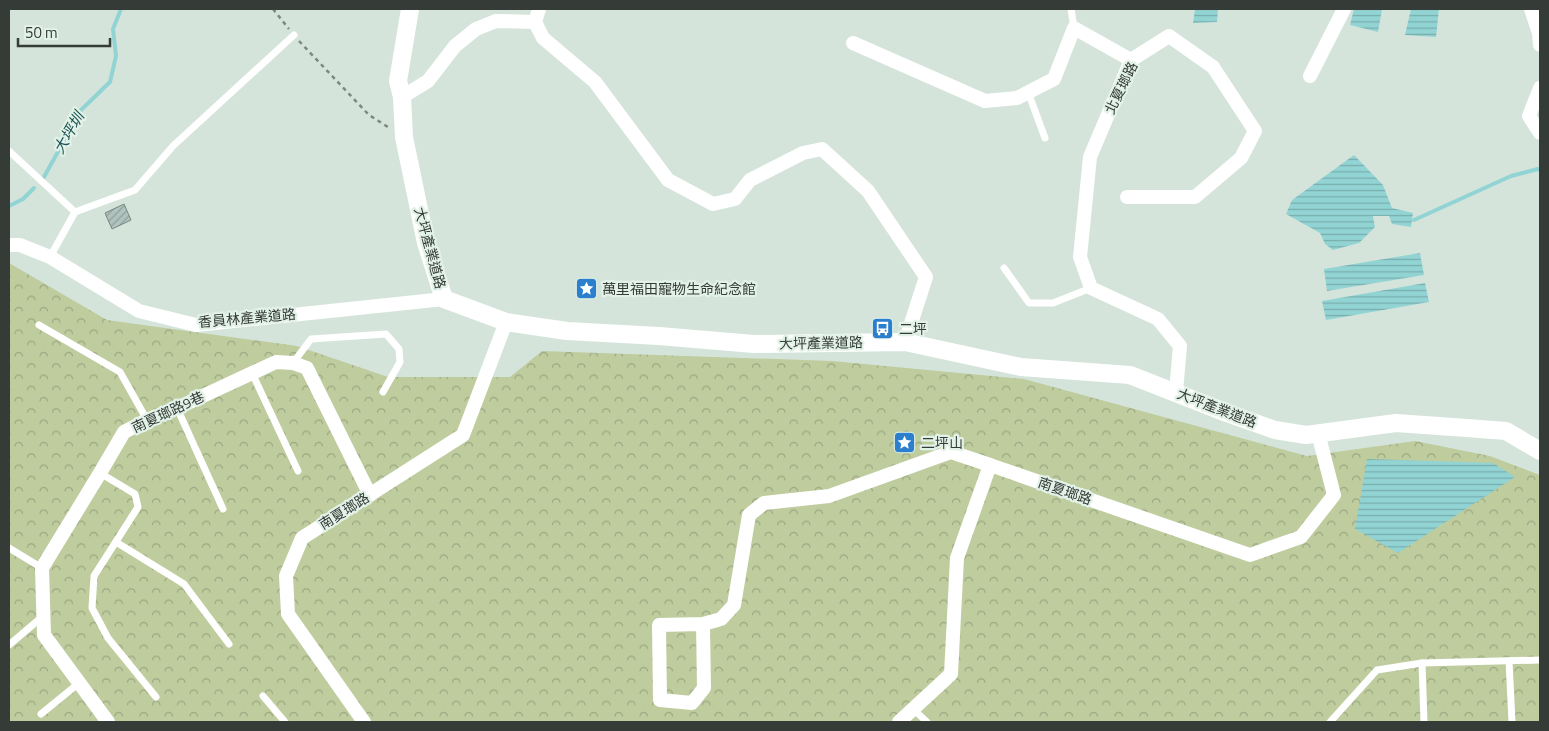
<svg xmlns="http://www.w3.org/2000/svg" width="1549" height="731" viewBox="0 0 1549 731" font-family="'Titillium Web','Noto Sans TC',sans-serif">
<defs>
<pattern id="forest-crowns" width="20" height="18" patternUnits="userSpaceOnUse" patternTransform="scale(1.25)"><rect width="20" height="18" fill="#becc9e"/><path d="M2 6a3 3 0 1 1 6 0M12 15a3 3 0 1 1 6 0" fill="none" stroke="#9ba782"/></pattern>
<pattern id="water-rules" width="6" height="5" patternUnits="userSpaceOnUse" patternTransform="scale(1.25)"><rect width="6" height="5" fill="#92d4d4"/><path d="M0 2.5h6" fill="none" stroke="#78adad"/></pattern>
<pattern id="building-hatch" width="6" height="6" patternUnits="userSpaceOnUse" patternTransform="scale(1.25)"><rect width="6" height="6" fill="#b1c3be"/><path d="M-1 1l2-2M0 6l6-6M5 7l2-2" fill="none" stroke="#91a09b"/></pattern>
</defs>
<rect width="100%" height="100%" fill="#d5e4db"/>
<polygon fill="url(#forest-crowns)" points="9,263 107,320 297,346 388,377 510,377 542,351 832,361 1024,379 1307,456 1415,441 1490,456 1540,475 1540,722 9,722"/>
<g fill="url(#water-rules)">
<polygon points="1195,9 1218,9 1217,22 1193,23"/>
<polygon points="1354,9 1382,9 1378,32 1350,25"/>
<polygon points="1411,9 1439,9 1436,37 1405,35"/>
<polygon points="1354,155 1383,185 1392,208 1413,213 1411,227 1392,224 1389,216 1373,216 1375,227 1359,243 1333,250 1325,244 1320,233 1286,214 1292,200"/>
<polygon points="1420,253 1424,275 1327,291 1324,269"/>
<polygon points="1425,283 1429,302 1326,320 1322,301"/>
<polygon points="1367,459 1493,463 1515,477 1398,553 1355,529"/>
</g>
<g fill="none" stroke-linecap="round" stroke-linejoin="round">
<g stroke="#92d4d4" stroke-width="4">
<polyline points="44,177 81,110 110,82 116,56 113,29 121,9"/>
<polyline points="9,206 23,199 34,188"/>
<polyline points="1414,220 1511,176 1538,169 1540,170"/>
</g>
</g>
<polygon fill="url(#building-hatch)" stroke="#768782" points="124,204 131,220 112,229 105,213"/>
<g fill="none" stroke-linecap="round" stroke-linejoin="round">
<g stroke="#7e8881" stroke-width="2.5" stroke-dasharray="4 4" stroke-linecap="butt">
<polyline points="273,9 289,29"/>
<polyline points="299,41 369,115 388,127"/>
</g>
<g stroke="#fff" stroke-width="7">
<polyline points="1071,9 1074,28"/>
<polyline points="1028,92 1045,138"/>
<polyline points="9,151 75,212 50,257"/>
<polyline points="75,212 135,190 173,146 294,35"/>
<polyline points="1004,268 1029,303 1053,303 1091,288"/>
<polyline points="39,325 120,372 147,420"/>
<polyline points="293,363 311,339 386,334 399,349 400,362 383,392"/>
<polyline points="252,373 298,471"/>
<polyline points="177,408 223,509"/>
<polyline points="100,473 135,494 138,507 94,576 92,608 108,638 156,697"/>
<polyline points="116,542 184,584 229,644"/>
<polyline points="9,548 42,568"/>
<polyline points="9,645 42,617"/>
<polyline points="1509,661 1512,722"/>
<polyline points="1422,663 1424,722"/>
<polyline points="263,696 285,722"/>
<polyline points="913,709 927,722"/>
<polyline points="41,714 79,683"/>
<polyline points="1330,722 1377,670 1422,663 1540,660"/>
</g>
<g stroke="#fff" stroke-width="14">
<polyline points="1531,9 1539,33 1540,45"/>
<polyline points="535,22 543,38 595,82 668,180 713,204 735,199 750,180 803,153 822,149 868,191 926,277 905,342"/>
<polyline points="853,43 985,101 1017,98 1054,79 1074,28 1131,60"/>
<polyline points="1310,76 1344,9"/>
<polyline points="1540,88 1529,116 1540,133"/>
<polyline points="402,97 428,81 455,46 476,29 496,21 535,22 539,9"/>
<polyline points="1127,197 1195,197 1241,158 1255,131 1213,67 1169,36 1131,60 1090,157 1080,257 1091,288 1158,319 1180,346 1176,392"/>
<polyline points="9,245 20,245 50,257 139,311 196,325 444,299"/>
<polyline points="703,624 659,625 660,700 692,703 704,688 703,624 721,619 734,605 749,515 764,503 829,496 951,452 990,465"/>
<polyline points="108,722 44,635 42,568 100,473 124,432 147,420 177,408 276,362 293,363 307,368 370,495"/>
<polyline points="364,722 288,614 286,576 302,538 463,435 506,322"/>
<polyline points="899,722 951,674 957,558 990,465 1250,555 1301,537 1334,495 1318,433"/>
</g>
<polyline stroke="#fff" stroke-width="18" points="410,9 398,81 402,97 404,137 426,243 444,299 506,322 567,331 659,336 754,344 905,342 1021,367 1130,375 1227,413 1275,430 1306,435 1396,423 1467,428 1506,431 1540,451"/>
</g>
<defs>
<symbol id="sight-square" viewBox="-11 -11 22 22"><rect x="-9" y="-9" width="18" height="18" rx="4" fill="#2b7fcd" stroke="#e2f2e8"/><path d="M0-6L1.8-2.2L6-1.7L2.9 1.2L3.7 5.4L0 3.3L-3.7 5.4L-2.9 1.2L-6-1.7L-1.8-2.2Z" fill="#fff"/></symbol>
<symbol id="bus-square" viewBox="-11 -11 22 22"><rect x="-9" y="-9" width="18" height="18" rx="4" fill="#2b7fcd" stroke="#e2f2e8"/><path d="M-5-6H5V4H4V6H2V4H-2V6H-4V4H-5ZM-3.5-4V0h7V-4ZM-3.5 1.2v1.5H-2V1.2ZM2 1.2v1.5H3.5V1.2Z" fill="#fff"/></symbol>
</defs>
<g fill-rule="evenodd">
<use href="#sight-square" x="574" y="276" width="25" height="25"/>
<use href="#bus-square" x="870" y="316" width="25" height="25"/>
<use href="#sight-square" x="892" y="430" width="25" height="25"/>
</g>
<g text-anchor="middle" stroke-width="4.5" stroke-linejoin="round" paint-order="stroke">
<g font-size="14" fill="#353b37" stroke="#e2f2e8">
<text transform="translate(1121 88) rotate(-64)" y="5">北夏瑯路</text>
<text transform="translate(430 248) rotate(75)" y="5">大坪產業道路</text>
<text transform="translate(247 318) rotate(-5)" y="5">香員林產業道路</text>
<text transform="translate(821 343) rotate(-1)" y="5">大坪產業道路</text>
<text transform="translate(1217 408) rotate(21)" y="5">大坪產業道路</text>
<text transform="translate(168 412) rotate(-25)" y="5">南夏瑯路9巷</text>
<text transform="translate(1065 491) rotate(19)" y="5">南夏瑯路</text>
<text transform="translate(344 511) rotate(-32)" y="5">南夏瑯路</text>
</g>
<g font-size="14" fill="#353b37" stroke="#e2f2e8" text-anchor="start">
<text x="602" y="294">萬里福田寵物生命紀念館</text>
<text x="899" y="334">二坪</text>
<text x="921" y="448">二坪山</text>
</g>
<g font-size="15" font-style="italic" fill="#195353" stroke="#e2f2e8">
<text transform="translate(69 133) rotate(-60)" y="5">大坪圳</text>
</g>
</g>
<rect width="1549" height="731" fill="none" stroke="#353b37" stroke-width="20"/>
<path d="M18 38v8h92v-8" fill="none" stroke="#353b37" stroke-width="2.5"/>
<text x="25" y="38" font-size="15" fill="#353b37" stroke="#e2f2e8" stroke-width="4" paint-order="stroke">50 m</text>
</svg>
